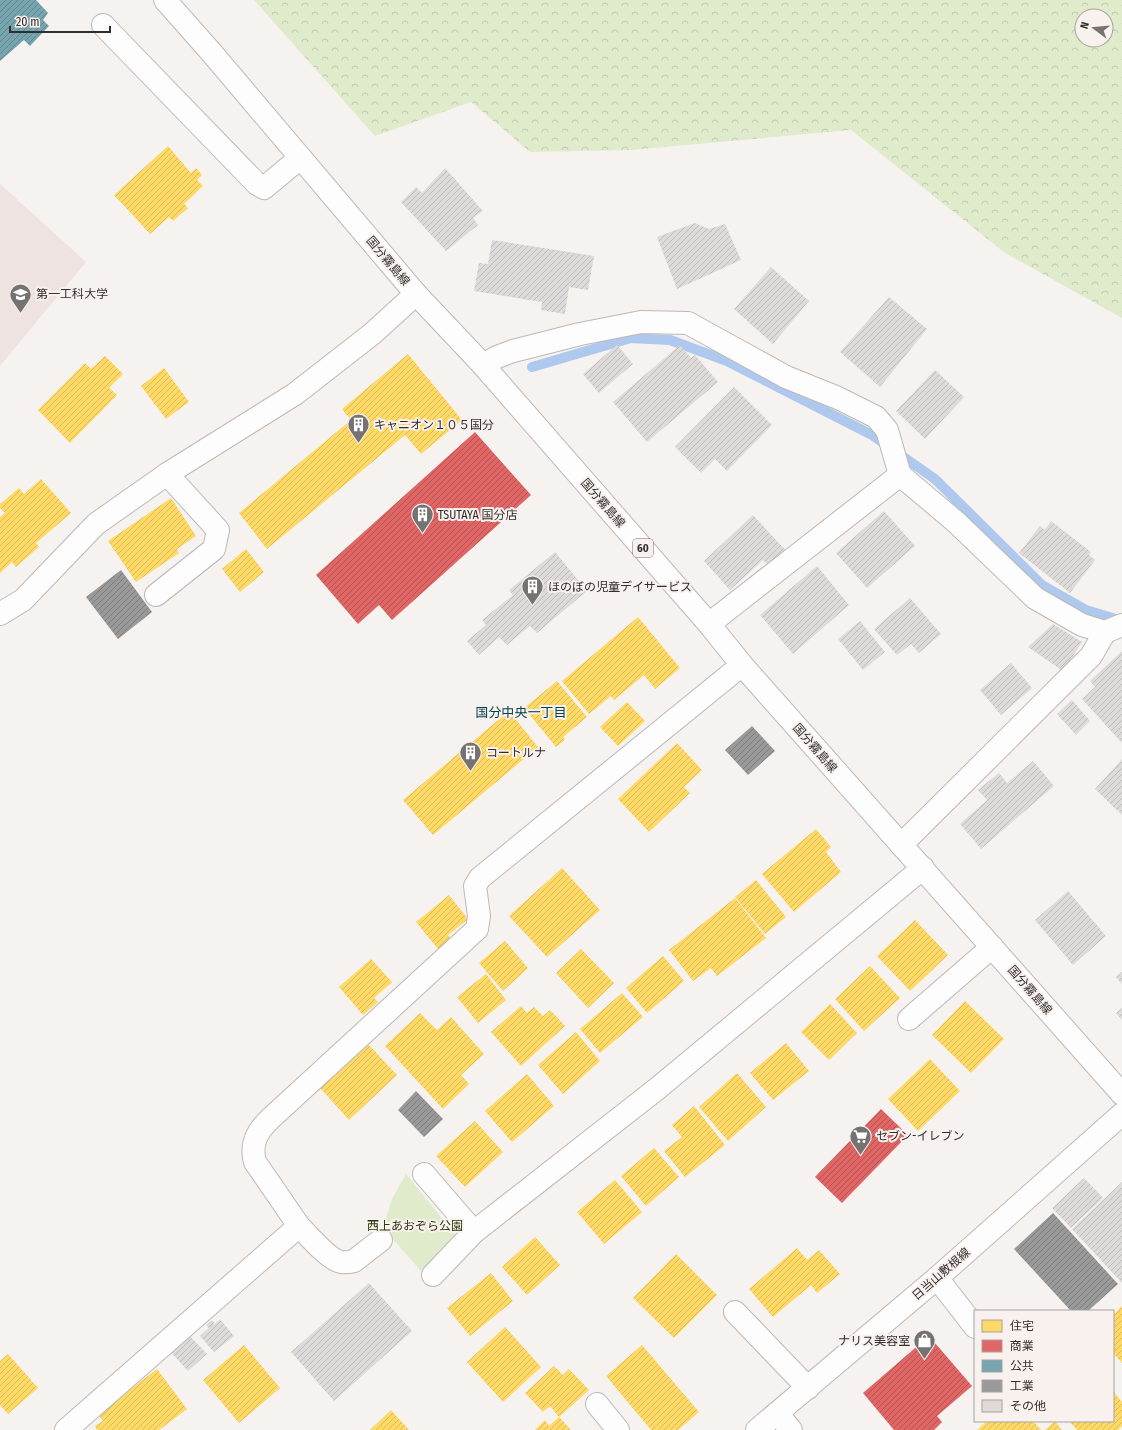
<svg xmlns="http://www.w3.org/2000/svg" width="1122" height="1430" viewBox="0 0 1122 1430" font-family="'Fira Sans Condensed','Noto Sans JP',sans-serif">
<defs>
<pattern id="forest-crowns" width="20" height="18" patternUnits="userSpaceOnUse"><rect width="20" height="18" fill="#e0ebcb"/><path d="M2 6a3 3 0 1 1 6 0M12 15a3 3 0 1 1 6 0" fill="none" stroke="#c0caae"/></pattern>
<pattern id="homes-hatch" width="6" height="6" patternUnits="userSpaceOnUse"><rect width="6" height="6" fill="#ffd966"/><path d="M-1 1l2-2M0 6l6-6M5 7l2-2" fill="none" stroke="#dbbb59"/></pattern>
<pattern id="shops-hatch" width="6" height="6" patternUnits="userSpaceOnUse"><rect width="6" height="6" fill="#e06666"/><path d="M-1 1l2-2M0 6l6-6M5 7l2-2" fill="none" stroke="#b65454"/></pattern>
<pattern id="public-hatch" width="6" height="6" patternUnits="userSpaceOnUse"><rect width="6" height="6" fill="#76a5af"/><path d="M-1 1l2-2M0 6l6-6M5 7l2-2" fill="none" stroke="#61878f"/></pattern>
<pattern id="industry-hatch" width="6" height="6" patternUnits="userSpaceOnUse"><rect width="6" height="6" fill="#999"/><path d="M-1 1l2-2M0 6l6-6M5 7l2-2" fill="none" stroke="#7d7d7d"/></pattern>
<pattern id="building-hatch" width="6" height="6" patternUnits="userSpaceOnUse"><rect width="6" height="6" fill="#dedad9"/><path d="M-1 1l2-2M0 6l6-6M5 7l2-2" fill="none" stroke="#bfbbba"/></pattern>
</defs>
<rect width="100%" height="100%" fill="#f6f2f0"/>
<polygon fill="#eee3e0" points="0,184 86,262 0,366"/>
<path fill="url(#forest-crowns)" fill-rule="evenodd" d="M254 0H1122V318L1005 253 851 130 631 150 530 152 471 102 375 136ZM1082 16H1106V40H1082Z"/>
<polygon fill="#e0ebcb" points="406,1174 457,1237 421,1271 385,1230 387,1215 392,1199"/>
<g fill="url(#homes-hatch)">
<polygon points="168,146 191,173 196,168 202,175 197,180 203,186 184,204 188,208 173,221 169,217 150,234 114,195"/>
<polygon points="408,354 462,420 421,454 405,435 267,549 239,513 351,420 342,409"/>
<polygon points="105,356 123,374 109,388 117,395 70,443 38,410 85,363 91,369"/>
<polygon points="164,368 189,402 166,419 141,386"/>
<polygon points="41,479 71,513 36,543 39,547 16,567 12,562 0,573 0,517 5,513 0,508 0,504 19,488 24,494"/>
<polygon points="171,498 196,536 177,549 179,553 136,582 108,541"/>
<polygon points="246,549 264,572 240,592 222,569"/>
<polygon points="638,617 680,668 655,689 644,675 614,700 611,696 589,714 562,681"/>
<polygon points="557,681 587,717 563,737 565,740 556,747 524,708"/>
<polygon points="627,702 645,721 618,746 600,727"/>
<polygon points="509,711 538,747 433,835 403,800"/>
<polygon points="677,743 702,770 684,787 690,793 649,832 618,799"/>
<polygon points="816,829 831,847 826,852 841,872 794,912 762,874"/>
<polygon points="562,868 600,910 547,957 509,916"/>
<polygon points="756,880 786,917 765,934 735,897"/>
<polygon points="449,895 468,919 448,935 451,939 438,949 416,922"/>
<polygon points="735,898 766,938 717,976 711,968 693,981 669,950"/>
<polygon points="915,920 948,955 910,991 877,956"/>
<polygon points="505,941 528,968 503,991 479,963"/>
<polygon points="581,949 614,983 588,1008 556,973"/>
<polygon points="663,956 684,981 647,1013 626,988"/>
<polygon points="371,959 392,982 374,998 378,1002 363,1015 339,987"/>
<polygon points="870,966 900,998 864,1031 835,999"/>
<polygon points="486,974 506,1000 478,1023 457,997"/>
<polygon points="622,993 643,1017 600,1053 580,1029"/>
<polygon points="965,1001 1004,1039 971,1073 932,1035"/>
<polygon points="830,1004 857,1033 829,1060 801,1032"/>
<polygon points="521,1006 527,1013 534,1007 543,1016 550,1010 565,1026 521,1066 491,1032"/>
<polygon points="420,1013 437,1030 451,1017 484,1054 461,1075 469,1084 443,1109 385,1046"/>
<polygon points="576,1032 600,1061 563,1094 538,1065"/>
<polygon points="367,1043 397,1075 349,1120 320,1088"/>
<polygon points="786,1043 809,1071 773,1100 750,1073"/>
<polygon points="930,1059 960,1091 918,1131 888,1099"/>
<polygon points="737,1073 766,1107 728,1141 699,1107"/>
<polygon points="527,1074 554,1106 512,1142 485,1111"/>
<polygon points="694,1106 725,1145 685,1177 664,1151 682,1137 672,1125"/>
<polygon points="475,1121 503,1152 465,1187 436,1156"/>
<polygon points="654,1148 679,1177 646,1206 621,1176"/>
<polygon points="615,1180 642,1212 604,1244 577,1212"/>
<polygon points="535,1237 560,1265 527,1295 502,1267"/>
<polygon points="797,1248 807,1260 819,1250 840,1274 817,1293 811,1285 773,1317 749,1289"/>
<polygon points="676,1254 717,1295 674,1338 633,1298"/>
<polygon points="491,1273 513,1301 470,1336 447,1308"/>
<polygon points="1122,1306 1122,1363 1113,1353 1113,1315"/>
<polygon points="505,1327 541,1367 503,1402 467,1362"/>
<polygon points="244,1345 280,1388 239,1423 203,1380"/>
<polygon points="642,1345 699,1412 678,1430 651,1430 606,1376"/>
<polygon points="8,1354 38,1388 8,1414 0,1405 0,1361"/>
<polygon points="554,1366 563,1375 569,1369 589,1390 559,1417 550,1406 543,1412 525,1393"/>
<polygon points="157,1369 187,1409 159,1430 97,1430 95,1426 103,1421 98,1414"/>
<polygon points="1113,1391 1122,1402 1122,1426 1118,1430 1077,1430 1069,1421 1113,1421"/>
<polygon points="391,1410 409,1430 370,1430"/>
<polygon points="559,1417 571,1430 535,1430 545,1420 549,1426"/>
<polygon points="987,1421 1033,1421 1041,1430 977,1430"/>
<polygon points="1055,1421 1062,1430 1045,1430"/>
</g>
<g fill="url(#shops-hatch)">
<polygon points="475,432 531,495 392,620 379,605 358,624 316,575"/>
<polygon points="881,1109 908,1135 842,1203 815,1177"/>
<polygon points="929,1336 972,1386 937,1416 942,1422 934,1430 894,1430 863,1393"/>
</g>
<polygon fill="url(#public-hatch)" points="0,0 36,0 48,13 43,20 49,26 30,46 24,40 0,61"/>
<g fill="url(#industry-hatch)">
<polygon points="121,570 152,612 118,639 86,597"/>
<polygon points="752,726 775,751 748,775 725,750"/>
<polygon points="416,1091 443,1119 424,1137 398,1110"/>
<polygon points="1053,1213 1118,1284 1088,1311 1071,1311 1014,1249"/>
</g>
<g fill="none" stroke-linecap="round" stroke-linejoin="round">
<polyline stroke="#aec8ee" stroke-width="10" points="532,367 631,338 670,340 727,361 872,435 935,479 1042,585 1086,610 1122,621"/>
</g>
<g fill="url(#building-hatch)">
<polygon points="445,168 483,211 473,218 478,225 446,251 401,202 416,187 422,193"/>
<polygon points="695,223 709,229 725,224 741,260 677,289 657,237"/>
<polygon points="492,240 594,256 588,290 569,287 565,314 541,310 542,302 474,291 479,263 488,264"/>
<polygon points="771,267 809,301 773,344 734,309"/>
<polygon points="889,297 927,329 880,387 840,352"/>
<polygon points="617,345 633,364 599,393 583,374"/>
<polygon points="680,345 691,358 695,355 718,382 647,442 613,402"/>
<polygon points="935,370 964,397 925,439 896,411"/>
<polygon points="734,387 772,425 727,471 715,459 701,473 675,447"/>
<polygon points="884,511 915,546 867,588 836,553"/>
<polygon points="753,515 787,552 770,567 763,560 730,590 704,561"/>
<polygon points="1051,521 1091,552 1089,555 1095,560 1070,593 1019,553 1040,526 1045,530"/>
<polygon points="555,552 587,591 537,633 530,626 507,645 499,637 479,655 467,641 486,625 482,620 513,595 509,590"/>
<polygon points="817,566 849,605 793,654 760,615"/>
<polygon points="910,598 941,634 919,653 911,644 897,655 874,629"/>
<polygon points="860,621 885,652 863,670 838,639"/>
<polygon points="1053,624 1082,642 1063,671 1028,647"/>
<polygon points="1122,651 1122,743 1082,699 1095,687 1090,681"/>
<polygon points="1011,663 1032,688 1001,715 980,690"/>
<polygon points="1072,700 1090,721 1076,735 1057,714"/>
<polygon points="1122,759 1122,815 1095,789"/>
<polygon points="1033,761 1054,786 981,849 960,824 987,800 978,790 999,773 1007,783"/>
<polygon points="1068,891 1106,936 1073,965 1035,920"/>
<polygon points="1122,972 1122,984 1116,977"/>
<polygon points="1122,1008 1122,1020 1116,1013"/>
<polygon points="1084,1178 1103,1198 1071,1228 1052,1208"/>
<polygon points="1122,1182 1122,1283 1072,1229"/>
<polygon points="369,1283 412,1331 334,1401 291,1352"/>
<polygon points="220,1319 234,1336 214,1352 200,1336 209,1328 206,1325 212,1320 215,1324"/>
<polygon points="186,1332 207,1354 188,1371 168,1349"/>
</g>
<g fill="none" stroke-linecap="round" stroke-linejoin="round">
<defs>
<g id="minor">
<polyline points="103,25 257,184 264,188 300,158"/>
<polyline points="483,365 497,357 513,351 580,334 641,322 688,323 786,377 838,398 876,417 887,430 900,475 956,522 1035,598 1082,625 1105,632 1122,625"/>
<polyline points="156,595 214,549 218,530 167,474"/>
<polyline points="0,614 23,600 96,524 167,474 295,394 372,334 416,294"/>
<polyline points="709,624 900,475"/>
<polyline points="901,845 1091,656 1105,632"/>
<polyline points="909,1019 992,947"/>
<polyline points="424,1174 474,1232"/>
<path d="M299 1226C308 1235 329 1260 341 1262 346 1263 350 1262 354 1261L381 1240"/>
<polyline points="433,1275 474,1232 658,1088 923,868"/>
<polyline points="937,1278 975,1327"/>
<polyline points="735,1312 808,1388"/>
<polyline points="597,1404 618,1430"/>
<polyline points="777,1413 791,1430"/>
<path d="M66 1430 299 1226 255 1162C250 1144 257 1131 271 1118L477 929 479 916 475 886 480 878 742 665"/>
</g>
<g id="major">
<polyline points="165,0 211,52 416,294 483,365 709,624 742,665 1122,1094"/>
<polyline points="757,1430 937,1278 1122,1114"/>
</g>
</defs>
<use href="#minor" stroke="#bbb8b7" stroke-width="24"/>
<use href="#major" stroke="#bbb8b7" stroke-width="24"/>
<use href="#minor" stroke="#fefdfd" stroke-width="22"/>
<use href="#major" stroke="#fefdfd" stroke-width="22"/>
</g>
<defs>
<symbol id="university-pin" viewBox="-11 -11 22 30"><path d="M0 17L-7.5 6A9.5 9.5 0 1 1 7.5 6Z" fill="#757371" stroke="#f8f1ee"/><path d="M0-5L7-2L0 1L-7-2ZM-4 1L0 2.5L4 1V4Q0 6-4 4Z" fill="#fff"/></symbol>
<symbol id="building-pin" viewBox="-11 -11 22 30"><path d="M0 17L-7.5 6A9.5 9.5 0 1 1 7.5 6Z" fill="#757371" stroke="#f8f1ee"/><path d="M-4-6H4V6H1V3H-1V6H-4ZM-2.5-4.3h1.7v1.8h-1.7ZM.8-4.3h1.7v1.8H.8ZM-2.5-1h1.7V.8h-1.7ZM.8-1h1.7V.8H.8Z" fill="#fff"/></symbol>
<symbol id="supermarket-pin" viewBox="-11 -11 22 30"><path d="M0 17L-7.5 6A9.5 9.5 0 1 1 7.5 6Z" fill="#757371" stroke="#f8f1ee"/><path d="M-6-5.5h2.5l.6 2H6L4.5 2H-2.5L-4.4-4H-6ZM-1.5 3.2a1.3 1.3 0 1 0 .1 0ZM3 3.2a1.3 1.3 0 1 0 .1 0Z" fill="#fff"/></symbol>
<symbol id="shop-pin" viewBox="-11 -11 22 30"><path d="M0 17L-7.5 6A9.5 9.5 0 1 1 7.5 6Z" fill="#757371" stroke="#f8f1ee"/><path d="M-5-2.5h2.3a2.7 3.5 0 0 1 5.4 0H5L5.5 6h-11ZM-1.5-2.5h3a1.5 2.3 0 0 0-3 0Z" fill="#fff"/></symbol>
</defs>
<g fill-rule="evenodd">
<use href="#university-pin" x="8" y="282" width="25" height="34"/>
<use href="#building-pin" x="346" y="412" width="25" height="34"/>
<use href="#building-pin" x="410" y="502" width="25" height="34"/>
<use href="#building-pin" x="520" y="574" width="25" height="34"/>
<use href="#building-pin" x="458" y="740" width="25" height="34"/>
<use href="#supermarket-pin" x="848" y="1124" width="25" height="34"/>
<use href="#shop-pin" x="912" y="1328" width="25" height="34"/>
</g>
<g text-anchor="middle" stroke-width="4" stroke-linejoin="round" paint-order="stroke">
<rect fill="#f8f1ee" stroke="#6c6866" stroke-width="1" x="633" y="539" width="20" height="18" rx="3"/>
<g font-size="11" font-weight="bold" fill="#302e2c">
<text x="643" y="552">60</text>
</g>
<g font-size="12" fill="#302e2c" stroke="#f8f1ee">
<text transform="translate(388 261) rotate(50)" y="4">国分霧島線</text>
<text transform="translate(603 503) rotate(49)" y="4">国分霧島線</text>
<text transform="translate(815 748) rotate(49)" y="4">国分霧島線</text>
<text transform="translate(1030 990) rotate(49)" y="4">国分霧島線</text>
<text transform="translate(941 1274) rotate(-41)" y="4">日当山敷根線</text>
</g>
<g font-size="12" fill="#302e2c" stroke="#f8f1ee" text-anchor="start">
<text x="36" y="298">第一工科大学</text>
<text x="374" y="429">キャニオン１０５国分</text>
<text x="438" y="519">TSUTAYA 国分店</text>
<text x="548" y="591">ほのぼの児童デイサービス</text>
<text x="486" y="757">コートルナ</text>
<text x="876" y="1140">セブン-イレブン</text>
<text x="910" y="1345" text-anchor="end">ナリス美容室</text>
</g>
<g font-size="12" fill="#283708" stroke="#f8f1ee">
<text x="415" y="1230">西上あおぞら公園</text>
</g>
<g font-size="13" fill="#01414c" stroke="#f8f1ee">
<text x="521" y="717">国分中央一丁目</text>
</g>
</g>
<rect x="974" y="1310" width="140" height="112" fill="#f8f1ee" stroke="#a8a3a0"/>
<rect x="982" y="1320" width="20" height="12" fill="#ffd966" stroke="#a8a3a0"/>
<text x="1010" y="1330" font-size="12" fill="#302e2c">住宅</text>
<rect x="982" y="1340" width="20" height="12" fill="#e06666" stroke="#a8a3a0"/>
<text x="1010" y="1350" font-size="12" fill="#302e2c">商業</text>
<rect x="982" y="1360" width="20" height="12" fill="#76a5af" stroke="#a8a3a0"/>
<text x="1010" y="1370" font-size="12" fill="#302e2c">公共</text>
<rect x="982" y="1380" width="20" height="12" fill="#999999" stroke="#a8a3a0"/>
<text x="1010" y="1390" font-size="12" fill="#302e2c">工業</text>
<rect x="982" y="1400" width="20" height="12" fill="#dedad9" stroke="#a8a3a0"/>
<text x="1010" y="1410" font-size="12" fill="#302e2c">その他</text>
<g transform="translate(1094 28) rotate(286)"><circle r="19" fill="#f8f1ee" stroke="#a8a3a0"/>
<path d="M0-3L7 15L0 10L-7 15Z" fill="#757371"/>
<text y="-6" font-size="11" font-weight="bold" text-anchor="middle" fill="#302e2c">N</text>
</g>
<path d="M10 26v6h100v-6" fill="none" stroke="#302e2c" stroke-width="2"/>
<text x="16" y="26" font-size="12" fill="#302e2c" stroke="#f8f1ee" stroke-width="3" paint-order="stroke">20 m</text>
</svg>
